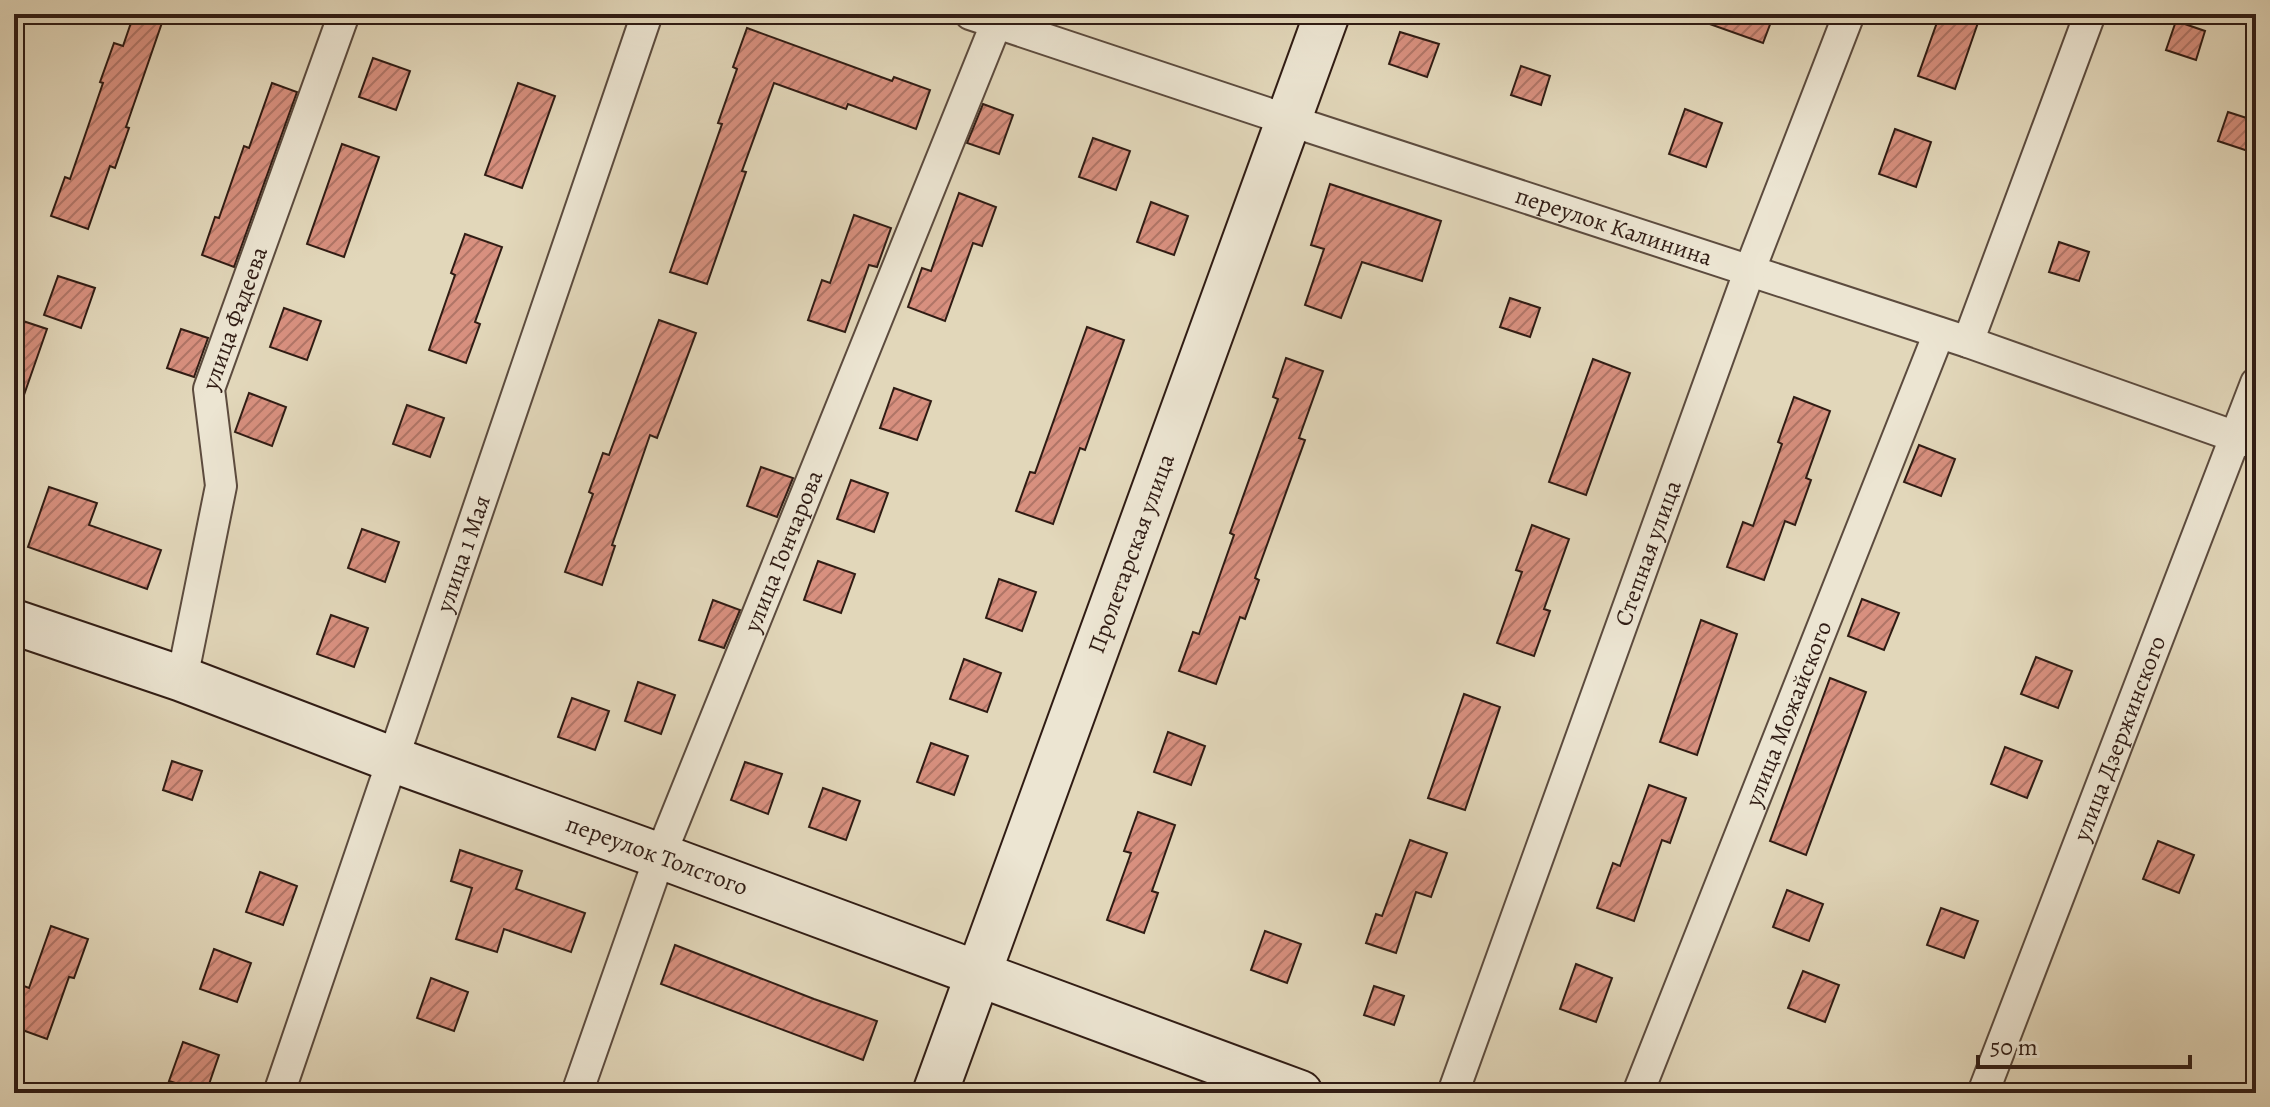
<svg xmlns="http://www.w3.org/2000/svg" width="2270" height="1107" viewBox="0 0 2270 1107" font-family="Alegreya,serif">
<defs>
<pattern id="building-hatch" width="6" height="6" patternUnits="userSpaceOnUse" patternTransform="scale(2)"><rect width="6" height="6" fill="#d8907f"/><path d="M-1 1l2-2M0 6l6-6M5 7l2-2" fill="none" stroke="#b07567"/></pattern>
</defs>
<rect width="100%" height="100%" fill="#e2d7ba"/>
<filter id="stains"><feTurbulence type="fractalNoise" baseFrequency=".0025" numOctaves="4"/><feColorMatrix values="0 0 0 0 .2 0 0 0 0 .09 0 0 0 0 .02 0 0 0 .5 -.17"/></filter>
<radialGradient id="worn" r=".72"><stop offset=".6" stop-color="#630" stop-opacity="0"/><stop offset="1" stop-color="#630" stop-opacity=".3"/></radialGradient>
<g fill="url(#building-hatch)" stroke="#301c14" stroke-width="2">
<polygon points="134,14 165,14 126,127 129,128 115,168 110,166 88,229 51,216 65,177 70,179 103,83 100,82 114,43 123,46"/>
<polygon points="1690,14 1774,14 1763,43 1690,17"/>
<polygon points="1940,14 1981,14 1955,89 1918,76"/>
<polygon points="2176,21 2205,31 2196,60 2166,50"/>
<polygon points="747,28 892,81 894,77 930,90 916,129 848,104 846,109 774,83 742,171 746,172 707,284 670,272 722,124 718,123 737,69 733,67"/>
<polygon points="1400,32 1439,44 1427,77 1389,64"/>
<polygon points="373,58 410,71 396,110 359,97"/>
<polygon points="1521,66 1550,76 1541,105 1511,95"/>
<polygon points="272,83 297,92 234,267 202,255 215,217 219,218 244,146 249,148"/>
<polygon points="518,83 555,96 522,188 485,175"/>
<polygon points="983,104 1013,115 999,154 967,143"/>
<polygon points="1685,109 1722,123 1706,167 1669,154"/>
<polygon points="2228,112 2256,121 2248,151 2218,141"/>
<polygon points="1895,129 1931,142 1916,187 1879,174"/>
<polygon points="1093,138 1130,151 1116,190 1079,177"/>
<polygon points="342,144 379,157 344,257 307,244"/>
<polygon points="1330,184 1441,221 1422,281 1362,262 1341,318 1305,305 1324,249 1311,245"/>
<polygon points="959,193 996,207 982,246 973,243 945,321 908,307 922,268 931,271"/>
<polygon points="1151,202 1188,216 1174,255 1137,242"/>
<polygon points="854,215 891,228 877,267 869,265 845,332 808,320 822,280 830,283"/>
<polygon points="465,234 502,247 475,322 480,324 466,363 429,350 455,275 451,273"/>
<polygon points="2059,242 2089,252 2079,281 2049,272"/>
<polygon points="58,276 95,288 81,328 44,315"/>
<polygon points="1510,298 1540,308 1530,337 1500,327"/>
<polygon points="284,308 321,321 307,360 270,347"/>
<polygon points="14,318 47,329 17,415 14,414"/>
<polygon points="659,320 696,333 657,438 650,435 612,545 615,546 602,585 565,572 593,494 589,492 603,453 609,455"/>
<polygon points="1087,327 1124,340 1085,450 1080,448 1053,524 1016,511 1030,472 1035,473"/>
<polygon points="181,329 208,338 194,377 167,368"/>
<polygon points="1286,358 1323,371 1299,438 1305,440 1255,578 1259,580 1245,619 1240,617 1216,684 1179,671 1193,632 1199,634 1234,535 1230,533 1278,399 1273,397"/>
<polygon points="1593,359 1630,373 1586,495 1549,482"/>
<polygon points="894,388 931,401 917,440 880,428"/>
<polygon points="249,393 286,407 272,446 235,432"/>
<polygon points="1794,397 1830,411 1806,478 1811,480 1795,525 1785,521 1764,580 1727,567 1743,522 1753,526 1782,444 1778,442"/>
<polygon points="407,405 444,418 430,457 393,444"/>
<polygon points="1919,445 1955,459 1941,496 1904,482"/>
<polygon points="761,467 793,478 777,517 747,506"/>
<polygon points="851,480 888,493 874,532 837,519"/>
<polygon points="49,487 97,503 89,525 161,550 147,589 28,547"/>
<polygon points="1532,525 1569,539 1544,609 1550,611 1534,656 1497,643 1522,572 1516,570"/>
<polygon points="362,529 399,542 385,582 348,568"/>
<polygon points="818,561 855,574 841,613 804,600"/>
<polygon points="999,579 1036,592 1022,631 986,618"/>
<polygon points="1862,599 1899,613 1884,650 1848,636"/>
<polygon points="713,600 740,610 724,648 699,640"/>
<polygon points="331,615 368,628 354,667 317,654"/>
<polygon points="1701,620 1737,634 1697,755 1660,742"/>
<polygon points="2036,657 2072,671 2058,708 2021,694"/>
<polygon points="964,659 1001,673 987,712 950,699"/>
<polygon points="1830,678 1866,692 1806,855 1770,841"/>
<polygon points="638,682 675,695 661,734 625,721"/>
<polygon points="1464,694 1500,707 1465,810 1428,798"/>
<polygon points="572,698 609,711 595,750 558,737"/>
<polygon points="1168,732 1205,746 1191,785 1154,772"/>
<polygon points="931,743 968,756 954,795 917,782"/>
<polygon points="2005,747 2042,761 2027,798 1991,784"/>
<polygon points="172,761 202,771 192,800 163,790"/>
<polygon points="745,762 782,774 768,814 731,800"/>
<polygon points="1649,785 1686,798 1670,843 1662,840 1634,921 1597,908 1613,863 1620,866"/>
<polygon points="823,788 860,801 846,840 809,827"/>
<polygon points="1138,812 1175,825 1152,891 1158,893 1144,933 1107,920 1131,853 1124,851"/>
<polygon points="1410,840 1447,853 1431,897 1416,892 1396,953 1366,943 1376,914 1382,916"/>
<polygon points="2158,841 2194,855 2179,893 2143,879"/>
<polygon points="460,850 522,871 516,889 585,913 571,952 504,929 497,952 456,939 472,888 451,881"/>
<polygon points="260,872 297,886 283,925 246,912"/>
<polygon points="1787,890 1823,904 1809,941 1773,927"/>
<polygon points="1941,908 1978,921 1964,958 1927,945"/>
<polygon points="51,926 88,939 74,978 69,977 47,1039 14,1027 14,1014 24,986 29,988"/>
<polygon points="1265,931 1301,944 1287,983 1251,970"/>
<polygon points="675,945 814,999 877,1021 863,1060 661,984"/>
<polygon points="214,949 251,963 237,1002 200,989"/>
<polygon points="1576,964 1612,978 1596,1022 1560,1009"/>
<polygon points="1803,971 1839,985 1825,1022 1788,1008"/>
<polygon points="431,978 468,992 454,1031 417,1018"/>
<polygon points="1374,986 1404,996 1394,1025 1364,1015"/>
<polygon points="183,1042 219,1055 206,1093 169,1081"/>
</g>
<g fill="none" stroke-linecap="round" stroke-linejoin="round">
<defs>
<g id="street">
<path id="s1" d="M970 14 1288 120 1968 342 2256 444"/>
<polyline points="1968,342 2090,14"/>
<path id="s2" d="M182 679 221 486 209 389 344 14"/>
<path id="s3" d="M279 1093 647 14"/>
<path id="s4" d="M577 1093 660 856 1000 14"/>
<path id="s5" d="M1453 1093 1749 272 1849 14"/>
<path id="s6" d="M1638 1093 1939 333"/>
<path id="s7" d="M1983 1093 2256 383"/>
</g>
<g id="secondary">
<path id="s8" d="M14 622 182 679 394 760 660 856 1300 1093"/>
<path id="s9" d="M935 1093 1327 14"/>
</g>
</defs>
<use href="#street" stroke="#5c4b3e" stroke-width="34"/>
<use href="#secondary" stroke="#301c14" stroke-width="48"/>
<use href="#street" stroke="#ece5d2" stroke-width="30"/>
<use href="#secondary" stroke="#ece5d2" stroke-width="44"/>
</g>
<g text-anchor="middle" stroke-width="7" stroke-linejoin="round" paint-order="stroke">
<g font-size="24" fill="#301c14" stroke="#ece5d2">
<text dy="8" stroke="none"><textPath href="#s1" startOffset="678">переулок Калинина</textPath></text>
<text dy="8" stroke="none"><textPath href="#s2" startOffset="370">улица Фадеева</textPath></text>
<text dy="8" stroke="none"><textPath href="#s4" startOffset="580">улица Гончарова</textPath></text>
<text dy="8" stroke="none"><textPath href="#s5" startOffset="574">Степная улица</textPath></text>
<text dy="8" stroke="none"><textPath href="#s9" startOffset="574">Пролетарская улица</textPath></text>
<text dy="8" stroke="none"><textPath href="#s3" startOffset="570">улица 1 Мая</textPath></text>
<text dy="8" stroke="none"><textPath href="#s6" startOffset="408">улица Можайского</textPath></text>
<text dy="8" stroke="none"><textPath href="#s7" startOffset="380">улица Дзержинского</textPath></text>
<text dy="8" stroke="none"><textPath href="#s8" startOffset="684">переулок Толстого</textPath></text>
</g>
</g>
<rect width="2270" height="1107" fill="none" stroke="#e2d7ba" stroke-width="48"/>
<rect x="16" y="16" width="2238" height="1075" fill="none" stroke="#301c14" stroke-width="4"/>
<rect x="24" y="24" width="2222" height="1059" fill="none" stroke="#301c14" stroke-width="2"/>
<path d="M1978 1055v12h212v-12" fill="none" stroke="#301c14" stroke-width="4"/>
<text x="1990" y="1055" font-size="24" fill="#301c14" stroke="#ece5d2" stroke-width="6" paint-order="stroke">50 m</text>
<rect width="100%" height="100%" filter="url(#stains)"/>
<rect width="100%" height="100%" fill="url(#worn)"/>
</svg>
